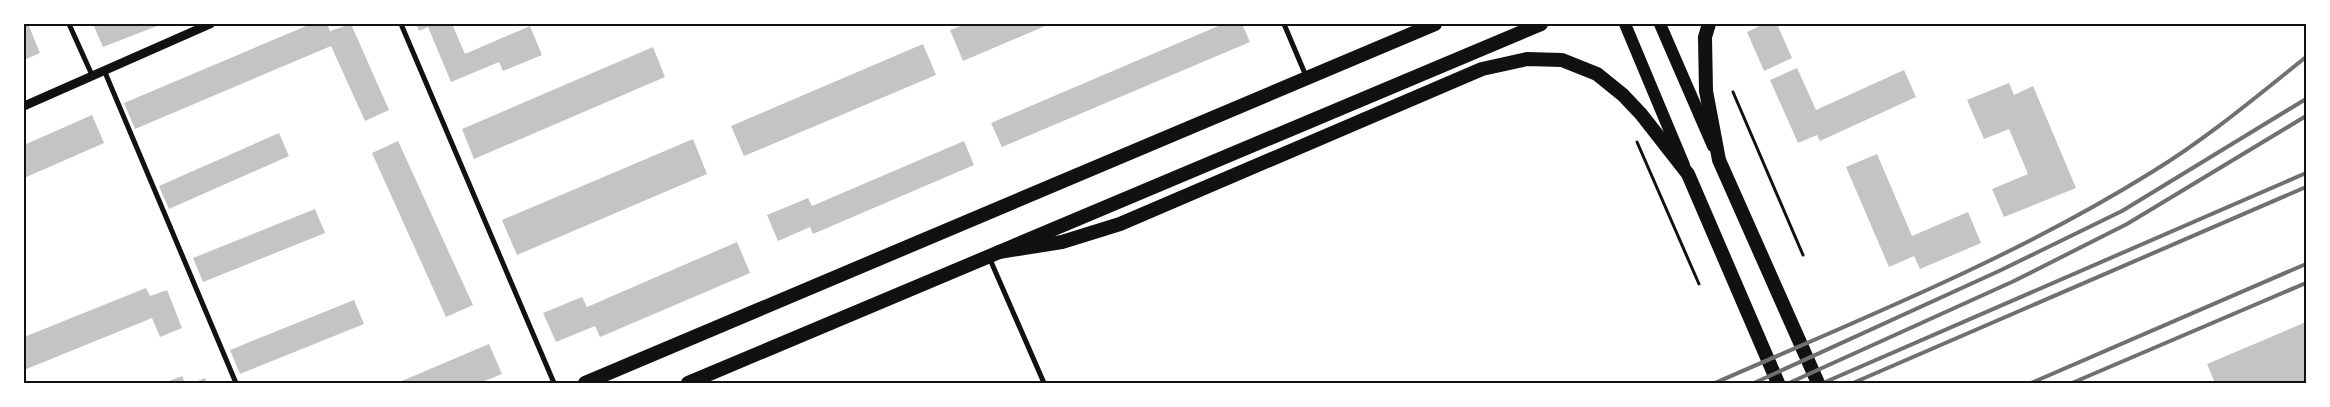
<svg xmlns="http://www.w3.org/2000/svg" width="2330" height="407" viewBox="0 0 2330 407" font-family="'DejaVu Sans',sans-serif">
<rect width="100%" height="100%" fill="#fff"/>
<g fill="#c4c4c4">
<polygon points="24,24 28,24 40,53 24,60"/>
<polygon points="93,24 162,24 103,47"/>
<polygon points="311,24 327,24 330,31 351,24 389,110 365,121 331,46 135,129 124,103"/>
<polygon points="416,24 452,24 465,54 530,26 542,55 503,71 499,62 451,82 428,27 419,31"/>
<polygon points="966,24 1050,24 963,61 950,30"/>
<polygon points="1223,24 1242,24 1250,42 1002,147 991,123"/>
<polygon points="1764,24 1777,24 1792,58 1764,71 1747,32"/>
<polygon points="923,44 936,75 744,156 731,126"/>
<polygon points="653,47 665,77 474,159 462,129"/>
<polygon points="1797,68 1816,110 1904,70 1916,97 1820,141 1817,135 1798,143 1770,80"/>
<polygon points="2009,83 2014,95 2033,86 2076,188 2004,217 1992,189 2028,174 2009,129 1984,139 1967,100"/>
<polygon points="92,115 104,143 24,178 24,145"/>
<polygon points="279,133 289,156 169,209 159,186"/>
<polygon points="693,139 707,174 517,255 502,220"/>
<polygon points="398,141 473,305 446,317 372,153"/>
<polygon points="964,141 974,165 813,234 810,227 778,241 767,215 808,198 812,206"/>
<polygon points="1877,154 1912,236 1968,212 1981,243 1920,269 1914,256 1889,267 1846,167"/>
<polygon points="315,209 325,233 203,282 193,258"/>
<polygon points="737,242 750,273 600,337 595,326 556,342 543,313 582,297 587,307"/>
<polygon points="146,288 150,296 167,290 182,328 160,337 152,318 24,370 24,337"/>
<polygon points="354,300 364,324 240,374 230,350"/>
<polygon points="2306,322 2306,383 2215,383 2207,364"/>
<polygon points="489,344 502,374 480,383 397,383"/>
<polygon points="182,376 185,383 164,383"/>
<polygon points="205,378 207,383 193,383"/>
</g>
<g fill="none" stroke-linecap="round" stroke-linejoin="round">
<g stroke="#111" stroke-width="3">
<polyline points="1733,92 1803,255"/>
<polyline points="1637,142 1699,284"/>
</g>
<g stroke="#111" stroke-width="5">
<polyline points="69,24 92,75"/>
<polyline points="401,24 554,383"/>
<polyline points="1284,24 1306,76"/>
<polyline points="104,70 236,383"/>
<polyline points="989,257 1044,383"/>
</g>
<polyline stroke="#111" stroke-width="9" points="24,106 210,24"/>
<g stroke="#111" stroke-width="12">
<polyline points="1625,24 1684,165"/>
<polyline points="1660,24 1713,146"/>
</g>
<g stroke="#111" stroke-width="14">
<polyline points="1709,24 1705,37 1706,91 1719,160 1818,383"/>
<polyline points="999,252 1062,242 1120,224 1482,69 1527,59 1562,60 1597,74 1623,95 1641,114 1688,174 1778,383"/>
<polyline points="585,383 1435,24"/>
<polyline points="688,383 1541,24"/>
</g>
<g stroke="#707070" stroke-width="4">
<path d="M1715 383C1863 318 2014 258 2152 172 2206 139 2256 97 2306 57"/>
<polyline points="1754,383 1999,271 2122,211 2306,99"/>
<polyline points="1789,383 2014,281 2127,224 2306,116"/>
<polyline points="1823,383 2306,173"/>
<polyline points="1853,383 2306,187"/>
<polyline points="2031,383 2306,264"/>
<polyline points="2072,383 2306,283"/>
</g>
</g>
<rect width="2330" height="407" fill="none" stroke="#ffffff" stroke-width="50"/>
<rect x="25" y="25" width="2280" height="357" fill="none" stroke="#111" stroke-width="2"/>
</svg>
